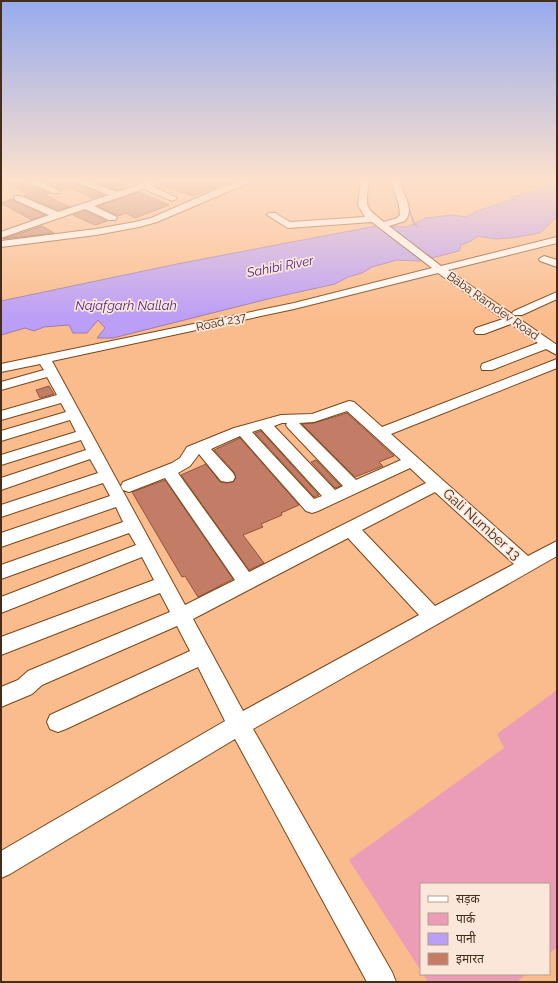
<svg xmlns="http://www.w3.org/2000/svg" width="558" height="983" viewBox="0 0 558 983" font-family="Raleway,'Noto Sans Devanagari',sans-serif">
<rect width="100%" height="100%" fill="#fabc8d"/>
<g fill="#eb9db7">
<polygon points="557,690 557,947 549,954 549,884 421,884 421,971 349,860 504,748 497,734"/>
<polygon points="423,974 526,974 517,982 428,982"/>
</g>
<polygon fill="#bb9ef6" stroke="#987cb4" points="549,187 557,187 557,217 540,233 511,238 495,239 478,236 471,241 461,245 459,251 420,261 397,260 372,267 362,273 348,277 335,284 272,298 113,338 97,338 105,328 98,320 87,333 73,333 69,325 44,327 34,331 25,328 1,335 1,301 177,264 376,226 407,227 426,218 453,215 466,217 477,211 514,199 511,197"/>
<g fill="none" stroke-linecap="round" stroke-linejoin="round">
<polyline stroke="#987cb4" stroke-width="2" points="407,204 414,223 417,226"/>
</g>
<g fill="#c37d66" stroke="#94523d">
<polygon points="3,181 27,181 28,184 50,193 45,195 69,207 58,210 24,196 28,194"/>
<polygon points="42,181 76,181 77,184 105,195 94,199 70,187 61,190"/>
<polygon points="92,181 114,181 128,187 117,190"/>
<polygon points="163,181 230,181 193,196 159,184"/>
<polygon points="139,192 169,205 135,218 126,213 118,216 98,206"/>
<polygon points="13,199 14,201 45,215 32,220 1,203"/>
<polygon points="85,211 107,221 95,225 73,215"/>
<polygon points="42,226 54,233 3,239"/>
<polygon points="49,386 54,394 40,398 36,390"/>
<polygon points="347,413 394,456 379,462 383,466 355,477 302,424 314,423"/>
<polygon points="261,431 319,495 314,497 255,433"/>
<polygon points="240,438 299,505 281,513 282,515 261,524 263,527 243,535 264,563 249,570 181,475 206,464 220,482 227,483 233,482 236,478 234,472 214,450"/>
<polygon points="316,460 341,486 335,488 311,462"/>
<polygon points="165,480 233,579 198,597 185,576 182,577 132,492"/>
</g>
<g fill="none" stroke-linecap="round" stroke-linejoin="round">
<defs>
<g id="minor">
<polygon points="28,181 39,181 60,191 59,193 53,193 29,183"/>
<polygon points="77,181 88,181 117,192 150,181 162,181 152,186 177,198 173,201 170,200 144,189 94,206 115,216 117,218 115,220 109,220 85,209 1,238 1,232 49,215 15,200 14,198 15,196 21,196 58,212 109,195 78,183"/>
<polygon points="241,181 253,181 157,222 139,227 96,235 1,247 1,241 96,229 135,222 151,218 222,187"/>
<path d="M361 181H369C366 206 363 206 384 222L397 218 400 215 399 205 391 181H399C403 192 415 210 405 221L389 226 441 266 557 237V243L448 270 557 345V355L546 349 492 370H482L481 367 482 364 538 343 511 324 484 334H476L474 331 476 328 503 319 438 273 294 309 52 361 185 605 235 580 165 478 129 492 123 490 121 486 123 482 172 463 180 458 187 447 234 428 281 415 312 414 349 401 354 402 382 427 557 359V368L391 434 528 556 557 541V556L253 729 392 972 396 982H367L235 739 10 874 1 878V851L225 721 198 667 66 729 58 732 50 729 47 722 50 715 190 651 177 626 42 685 32 694 1 707V687L18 680 28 671 170 612 160 593 1 655V637L154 580 142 557 1 613V597L136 545 129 533 1 579V565L123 522 116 507 1 547V533L110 496 103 483 1 517V505L98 473 90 459 1 490V478L86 450 81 440 1 465V455L76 432 70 420 1 441V431L66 412 61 403 1 420V411L57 395 47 377 1 390V382L44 370 40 364 1 372V364L294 303 432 268 372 222 288 228 267 215 269 213H275L290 222 365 217 358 205ZM347 411 401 460 356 480 299 423 314 422ZM282 423H287L286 425 288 428 343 486 335 490 274 426ZM261 429 322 496 314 499 252 432ZM240 436 306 511 312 513 318 511 410 468 426 483 249 572 178 473 190 466 199 454 221 481 227 482 233 481 235 477 233 473 211 449ZM435 492 514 564 435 606 362 530ZM348 538 419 615 243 711 193 619Z"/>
<polygon points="544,256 557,260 557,267 540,261 539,259"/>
<polygon points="557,292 557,299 522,315 514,315 512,313 514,311"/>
</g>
</defs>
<use href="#minor" stroke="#7b4616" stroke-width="2"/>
<use href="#minor" fill="#fff" fill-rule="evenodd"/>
</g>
<linearGradient id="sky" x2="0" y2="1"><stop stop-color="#96abee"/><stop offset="0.57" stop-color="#fde1cc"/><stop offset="1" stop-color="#fde1cc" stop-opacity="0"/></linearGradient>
<rect width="558" height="318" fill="url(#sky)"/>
<g text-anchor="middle" stroke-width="3.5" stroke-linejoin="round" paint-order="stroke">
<g font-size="12" fill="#452d1a" stroke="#fbe7d9">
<text transform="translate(493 306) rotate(35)" y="4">Baba Ramdev Road</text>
<text transform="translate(221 322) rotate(-12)" y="4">Road 237</text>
</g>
<g font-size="13" font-style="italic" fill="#51268a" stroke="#fbe7d9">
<text transform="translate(280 266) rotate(-11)" y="5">Sahibi River</text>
<text x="126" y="310">Najafgarh Nallah</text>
</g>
<g font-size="14" fill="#452d1a" stroke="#fbe7d9">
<text transform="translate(482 524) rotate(42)" y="5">Gali Number 13</text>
</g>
</g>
<rect width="558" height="983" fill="none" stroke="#452d1a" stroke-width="4"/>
<rect x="420" y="883" width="130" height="92" fill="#fbe7d9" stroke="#b29d8d"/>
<rect x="428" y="896" width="20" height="6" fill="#ffffff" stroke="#b29d8d"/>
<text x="456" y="903" font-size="12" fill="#452d1a">सड़क</text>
<rect x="428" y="913" width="20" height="12" fill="#eb9db7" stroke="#b29d8d"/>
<text x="456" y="923" font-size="12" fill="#452d1a">पार्क</text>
<rect x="428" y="933" width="20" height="12" fill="#bb9ef6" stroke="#b29d8d"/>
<text x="456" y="943" font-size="12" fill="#452d1a">पानी</text>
<rect x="428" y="953" width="20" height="12" fill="#c37d66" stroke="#b29d8d"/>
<text x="456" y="963" font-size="12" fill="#452d1a">इमारत</text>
</svg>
